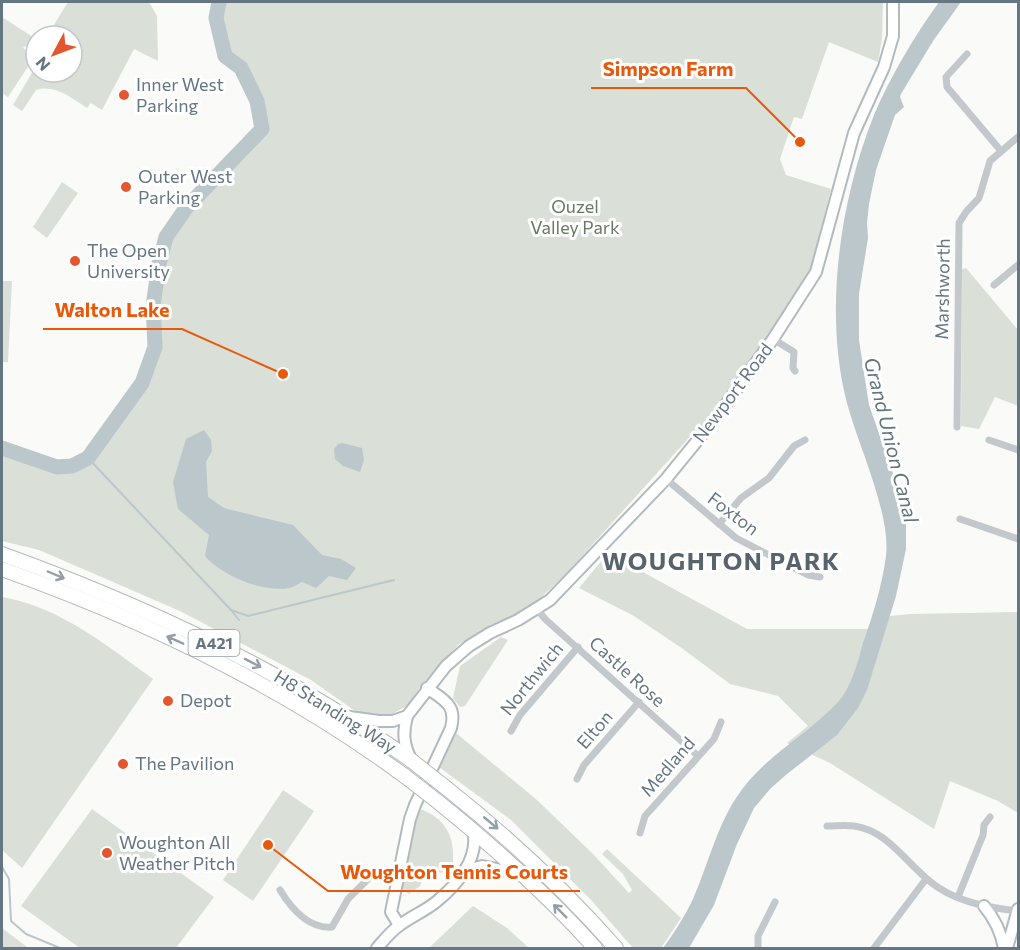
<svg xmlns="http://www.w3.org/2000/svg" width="1020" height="950" viewBox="0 0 1020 950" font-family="Commissioner,sans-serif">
<rect width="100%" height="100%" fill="#fafaf8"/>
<g fill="#dadfd7">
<path d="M68 2H149L157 16 158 61 134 49 102 110 91 103 87 108C72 98 54 84 36 90L22 111 13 105 36 66V72H72V36H47Z"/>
<polygon points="219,2 883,2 882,39 878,62 829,42 802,119 794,117 780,159 786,175 831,189 810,272 757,356 724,399 565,575 535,603 520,613 459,644 422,684 408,705 391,715 384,718 358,713 311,680 180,611 39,550 2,541 2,448 57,467 72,466 88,458 142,383 155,347 153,306 159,264 166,237 186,208 262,129 257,101 241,68 225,56 217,32"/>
<polygon points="2,17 36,39 34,51 25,46 23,48 35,56 8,97 2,93"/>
<polygon points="62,182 78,193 47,238 33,227"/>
<polygon points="966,268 1018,330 1018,406 995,397 979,429 961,426 962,269"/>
<polygon points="2,281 12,281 8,362 2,362"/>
<polygon points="608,553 747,629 867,629 890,616 911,614 1018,612 1018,813 998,801 950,781 934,829 830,763 787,743 808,726 778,696 730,684 683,649 634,616 579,588"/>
<path d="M2 597C60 607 106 645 153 679L22 868 2 850Z"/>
<polygon points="501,637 508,640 465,706 460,707 453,698 460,666"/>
<polygon points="456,733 537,800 592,853 629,893 632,890 623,874 602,854 607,849 681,918 661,948 633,948 592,901 511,820 439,767"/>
<polygon points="283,790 314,811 253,901 223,880"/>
<polygon points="92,809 214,897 176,948 80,948 21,906"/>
<path d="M420 809C445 818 455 836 453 862L441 873 426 867 420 886 409 894 402 889 414 822Z"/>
<polygon points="473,906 507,928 529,948 429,948"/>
<polygon points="2,928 27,947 2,948"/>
</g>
<g fill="#bbc7cb">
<path d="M939 2H961L933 41 901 94 900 97 904 107 895 115 876 170 869 204 867 223 868 238 859 294V340L869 405 896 482 906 522V549L896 596 867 690 858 708 837 735 787 774 771 788 754 808 737 844 714 905 689 948H663C674 933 685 916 693 899 708 865 716 829 736 798 760 761 797 741 828 712 836 705 843 697 848 687 855 673 859 658 863 643 873 615 882 586 886 556 891 512 857 444 846 399 824 310 840 200 874 115 891 75 914 37 939 2Z"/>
<path d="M204 430 211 440 212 451 206 462 208 497 224 508 293 525 322 555 341 559 356 568 347 580 329 576 316 588 302 582C298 584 293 587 289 588 263 593 221 575 205 556L209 535 178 509 173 482 186 439Z"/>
<polygon points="342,443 362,448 364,460 360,472 343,466 335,459 334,449 338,444"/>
</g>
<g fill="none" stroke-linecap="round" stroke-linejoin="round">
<g stroke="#bbc7cb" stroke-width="2">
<polyline points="88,458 231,610 248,616 394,580"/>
<polyline points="231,610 239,620"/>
<polyline points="2,867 9,879 11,921 26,934 60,948"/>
</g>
<polyline stroke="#bbc7cb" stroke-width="15" points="2,448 57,467 72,466 88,458 142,383 155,347 153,306 159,264 166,237 186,208 262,129 257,101 241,68 225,56 216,18 219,2"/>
<defs>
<g id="secondary">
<path d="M407 716C403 732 403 744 411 759"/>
<polyline points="349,717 379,721 393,721 407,716 446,666 469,646 490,633 518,620 550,600 666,479 719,414 773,339 816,272 854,133 884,67 893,36 893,2"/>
<polyline points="465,870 482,866 521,874"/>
<path d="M984 906C995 919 1001 932 1004 948"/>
<path d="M399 925 391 912 410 819 415 805 451 728C457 705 444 700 427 688"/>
<path d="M377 948C384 940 391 931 400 925 412 916 425 911 436 902 457 885 480 858 473 830"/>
<polyline points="1007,948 1018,909"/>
</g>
<g id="highway">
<path d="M2 554C146 606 286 671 412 761"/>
<path d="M2 569C145 620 283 686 406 777"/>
<path d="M445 787C507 836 564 889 616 948"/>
<path d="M437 801C494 847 547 894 595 948"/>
</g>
</defs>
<use href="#secondary" stroke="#b3babf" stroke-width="14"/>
<use href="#highway" stroke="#b4b9bd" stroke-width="16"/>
<g stroke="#c3c8cc" stroke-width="7">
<polyline points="967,54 946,77 947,87 1001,151"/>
<polyline points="994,285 1018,265"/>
<polyline points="773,339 794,352 793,368 795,371"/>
<polyline points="957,427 959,223 966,212 979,198 990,161 1018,137"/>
<polyline points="989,440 1018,450"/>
<polyline points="666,479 736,538 808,575 820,577"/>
<polyline points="960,519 1018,539"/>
<polyline points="719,524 741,498 769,478 794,446 805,440"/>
<polyline points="537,609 545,619 698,756"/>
<polyline points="511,731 520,715 578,647"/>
<polyline points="577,779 584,765 639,702"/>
<path d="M827 826C836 826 845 825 854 826 891 831 909 869 939 888 962 903 991 908 1018 911"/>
<polyline points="640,833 645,816 714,739 721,722"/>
<path d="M280 890C291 908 309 929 332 927L348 899 375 872 398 877"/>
<polyline points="958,897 983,835 984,825 990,817"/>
<polyline points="758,948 758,936 775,902"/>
<polyline points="874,948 926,879"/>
</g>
<use href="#secondary" stroke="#fff" stroke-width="10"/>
<use href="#highway" stroke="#fff" stroke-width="14"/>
<defs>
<g id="highway-bridge">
<polyline points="412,761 445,787"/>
<polyline points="406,777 437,801"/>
</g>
</defs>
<use href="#highway-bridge" stroke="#b4b9bd" stroke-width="16" stroke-linecap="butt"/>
<use href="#highway-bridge" stroke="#fff" stroke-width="14"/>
</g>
<defs><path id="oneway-shaft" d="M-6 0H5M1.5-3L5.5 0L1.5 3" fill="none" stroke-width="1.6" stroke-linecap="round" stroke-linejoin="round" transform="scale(1.5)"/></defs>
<g stroke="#939fa8">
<use href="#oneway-shaft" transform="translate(56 575) rotate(23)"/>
<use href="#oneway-shaft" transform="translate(175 640) rotate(-156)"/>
<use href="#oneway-shaft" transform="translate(253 663) rotate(27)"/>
<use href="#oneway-shaft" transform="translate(491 823) rotate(40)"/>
<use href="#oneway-shaft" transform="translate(560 911) rotate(-135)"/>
</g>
<g fill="#e4572e" stroke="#fff" stroke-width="2">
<circle cx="124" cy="95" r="6"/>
<circle cx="126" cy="187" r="6"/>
<circle cx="75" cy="261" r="6"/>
<circle cx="168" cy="701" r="6"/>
<circle cx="123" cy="764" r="6"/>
<circle cx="107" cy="853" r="6"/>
</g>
<g text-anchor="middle" stroke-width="6" stroke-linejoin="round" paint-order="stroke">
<rect fill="#fff" stroke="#939fa8" stroke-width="1.5" x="188.5" y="630" width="51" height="26" rx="4.5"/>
<g font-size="16" font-weight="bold" fill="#657683">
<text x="214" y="649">A421</text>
</g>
<g font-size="18" fill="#657683" stroke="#fff" text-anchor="start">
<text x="136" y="91">Inner West<tspan x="136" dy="21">Parking</tspan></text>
<text x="138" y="183">Outer West<tspan x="138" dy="21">Parking</tspan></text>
<text x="87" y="257">The Open<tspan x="87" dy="21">University</tspan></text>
<text x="180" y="707">Depot</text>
<text x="135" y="770">The Pavilion</text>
<text x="119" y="849">Woughton All<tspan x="119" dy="21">Weather Pitch</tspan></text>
</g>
<g font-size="18" fill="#687a64" stroke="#fff">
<text x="575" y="213">Ouzel<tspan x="575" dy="21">Valley Park</tspan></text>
</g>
<g font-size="18" fill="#657683" stroke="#fff">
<text transform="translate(943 289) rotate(-89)" y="6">Marshworth</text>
<text transform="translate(733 393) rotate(-53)" y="6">Newport Road</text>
<text transform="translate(733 514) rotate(37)" y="6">Foxton</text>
<text transform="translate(627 672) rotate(42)" y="6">Castle Rose</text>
<text transform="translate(532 679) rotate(-51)" y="6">Northwich</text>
<text transform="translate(335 712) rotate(32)" y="6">H8 Standing Way</text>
<text transform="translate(595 730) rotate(-49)" y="6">Elton</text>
<text transform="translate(668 767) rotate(-49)" y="6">Medland</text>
</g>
<g font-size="20" font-style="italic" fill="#60757c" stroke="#fff">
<text transform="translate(891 440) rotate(76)" y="7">Grand Union Canal</text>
</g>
<g font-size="24" font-weight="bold" letter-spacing="1.5" fill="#57646e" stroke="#fff">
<text x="721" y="570">WOUGHTON PARK</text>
</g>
</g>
<path fill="none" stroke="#e8590c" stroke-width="2" d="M800 142L746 88H591M283 374L182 329H43M268 845L328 891H580"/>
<g fill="#e8590c" stroke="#fff" stroke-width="2">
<circle cx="800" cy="142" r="6"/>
<circle cx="283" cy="374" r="6"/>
<circle cx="268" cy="845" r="6"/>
</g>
<g font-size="20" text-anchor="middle" font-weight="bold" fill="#e8590c" stroke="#fff" stroke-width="6" stroke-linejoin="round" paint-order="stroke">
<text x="668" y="76">Simpson Farm</text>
<text x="112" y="317">Walton Lake</text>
<text x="454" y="879">Woughton Tennis Courts</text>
</g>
<rect width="1020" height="950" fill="none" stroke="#657683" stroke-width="6"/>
<g transform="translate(54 54) rotate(229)"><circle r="28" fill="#ffffff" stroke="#c1c8cd" stroke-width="1.5"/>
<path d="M0-4.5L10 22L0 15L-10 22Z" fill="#e4572e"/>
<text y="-9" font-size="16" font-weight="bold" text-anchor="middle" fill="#657683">N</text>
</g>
</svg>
